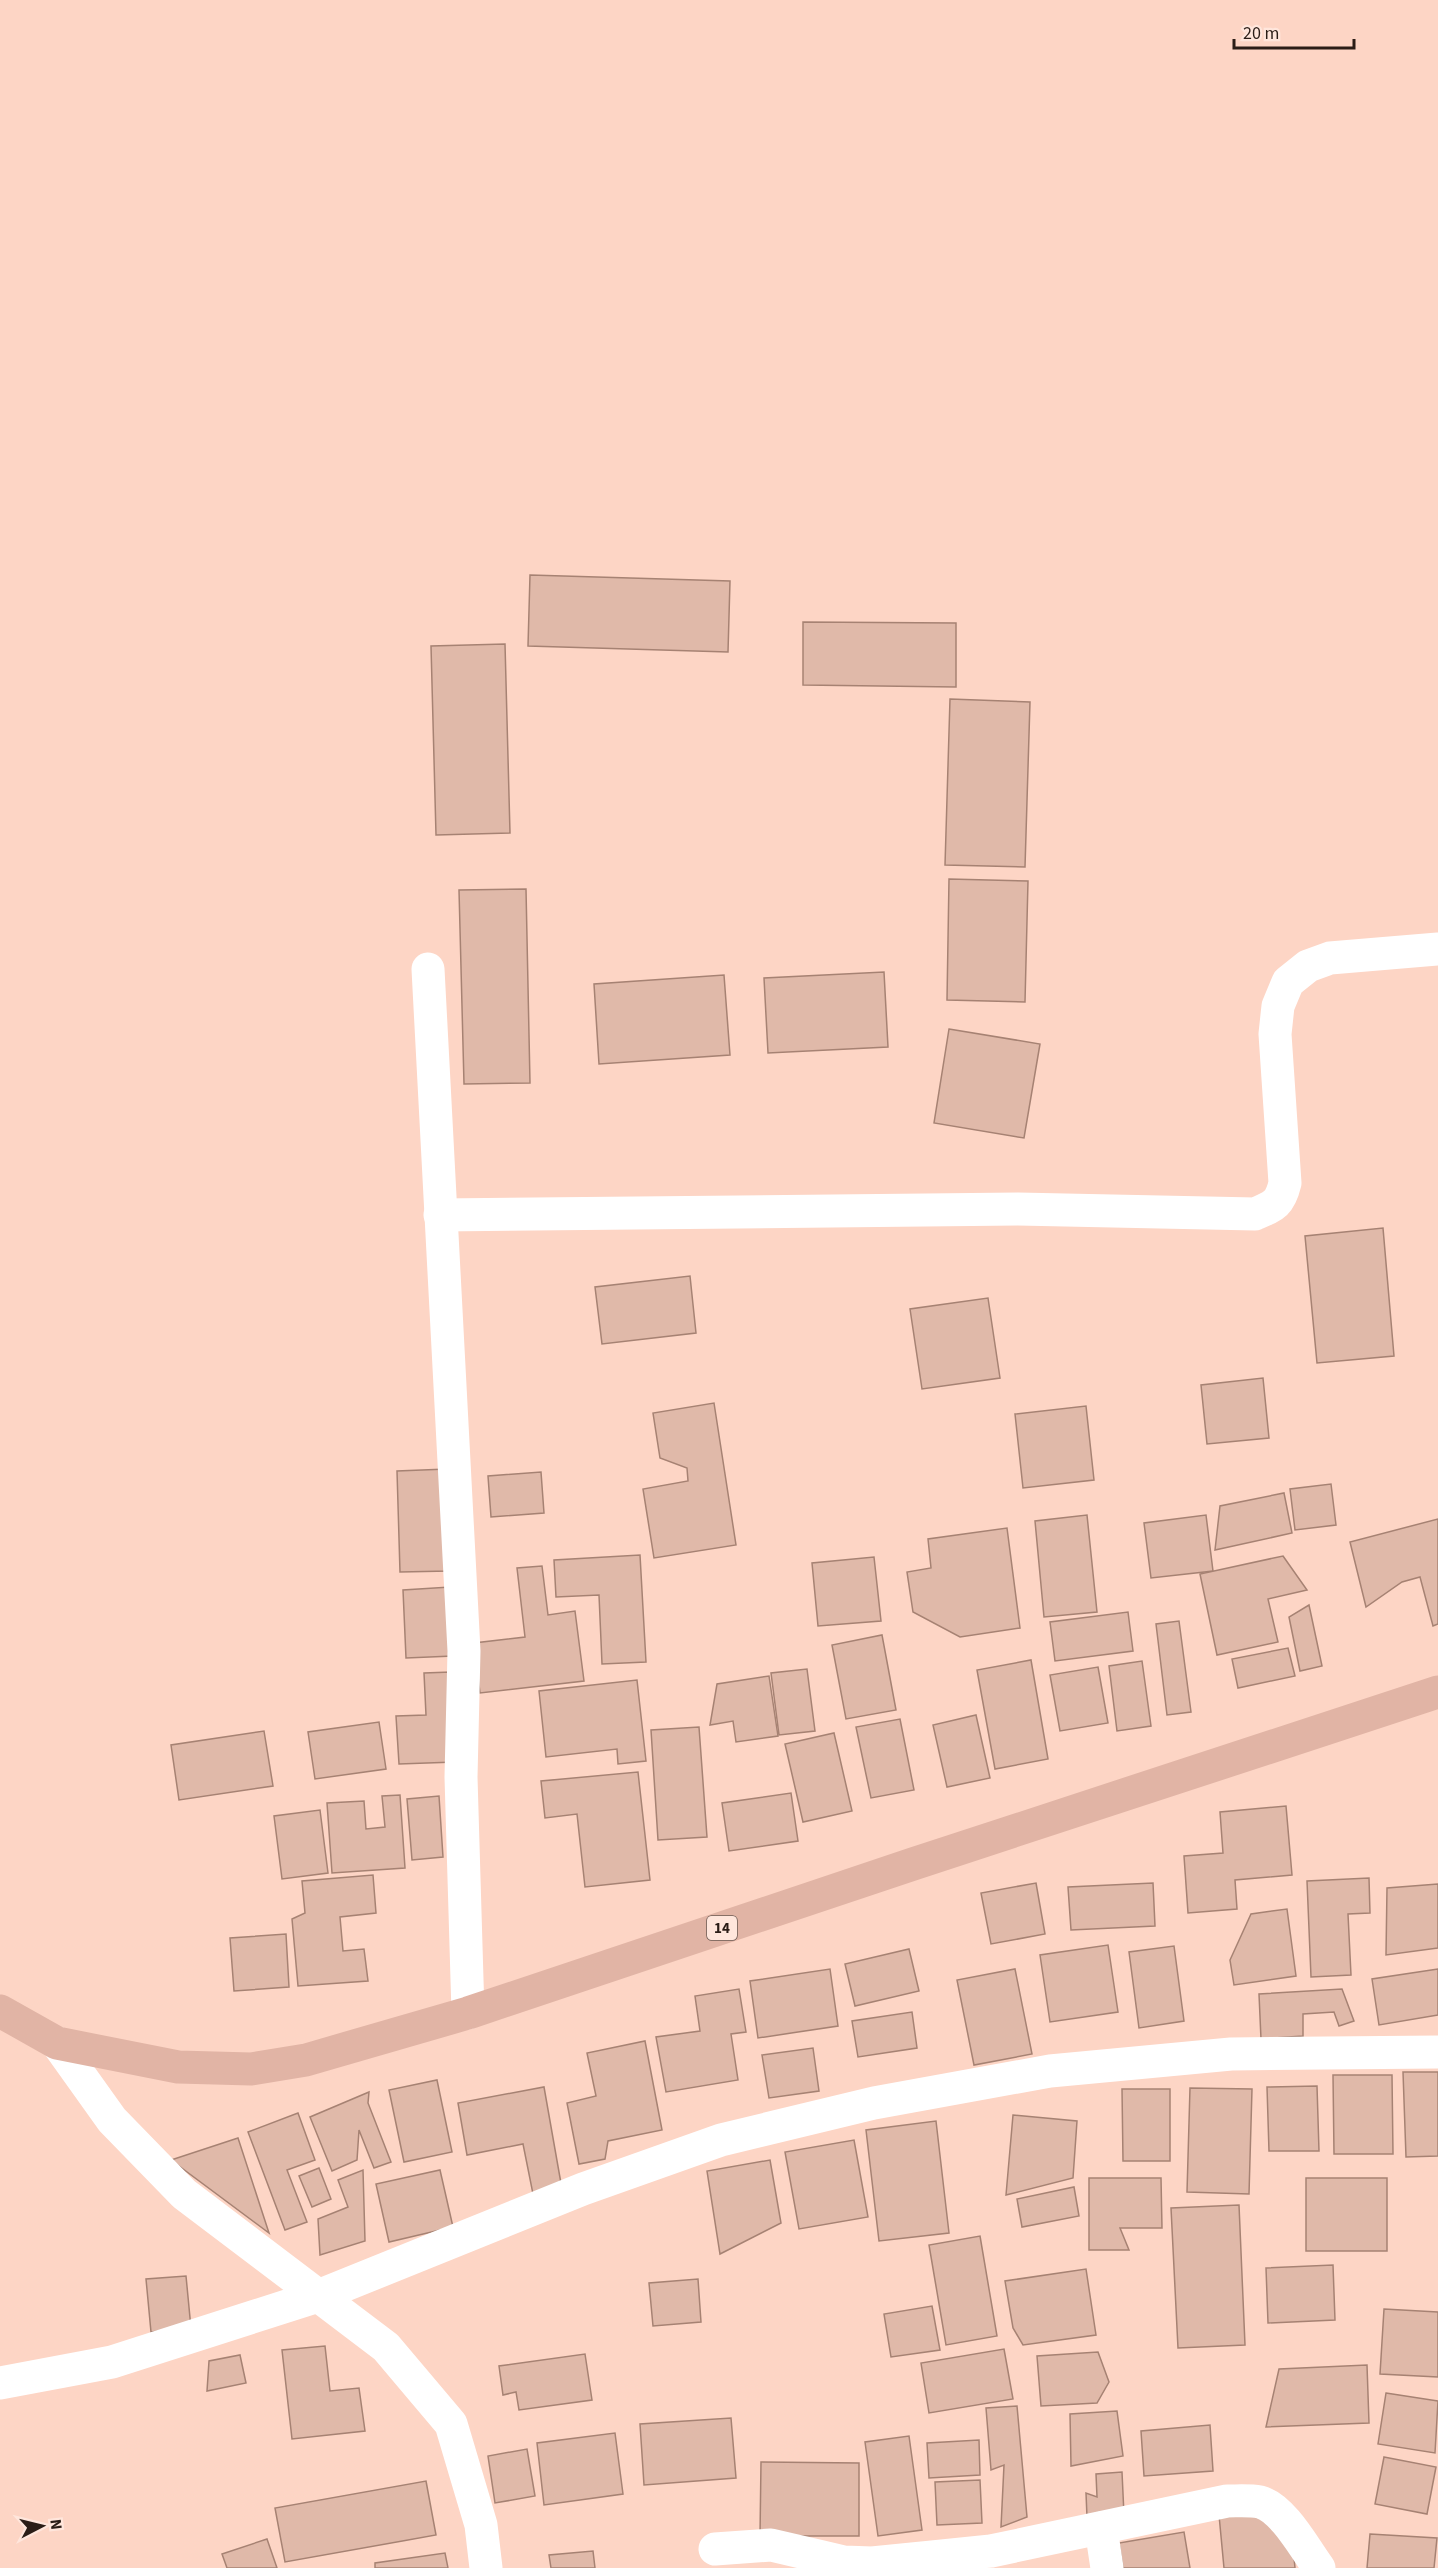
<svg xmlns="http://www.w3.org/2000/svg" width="1438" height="2568" viewBox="0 0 1438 2568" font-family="'Source Sans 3',sans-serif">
<rect width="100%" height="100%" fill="#fdd5c5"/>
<g fill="#e0b9a9" stroke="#a68273" stroke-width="1.5">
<polygon points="530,575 730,581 728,652 528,646"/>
<polygon points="803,622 956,623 956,687 803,685"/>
<polygon points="505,644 510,833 436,835 431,646"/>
<polygon points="950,699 1030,702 1025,867 945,865"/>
<polygon points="949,879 1028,881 1025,1002 947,1000"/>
<polygon points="526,889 530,1083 464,1084 459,890"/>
<polygon points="884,972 888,1047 768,1053 764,978"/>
<polygon points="724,975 730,1055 599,1064 594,984"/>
<polygon points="949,1029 1040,1044 1024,1138 934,1123"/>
<polygon points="1383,1228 1394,1356 1317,1363 1305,1236"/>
<polygon points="690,1276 696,1333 602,1344 595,1287"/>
<polygon points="988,1298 1000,1378 922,1389 910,1309"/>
<polygon points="1263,1378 1269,1438 1207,1444 1201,1385"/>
<polygon points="714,1403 736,1545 654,1558 643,1489 688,1481 687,1468 660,1458 653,1413"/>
<polygon points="1086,1406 1094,1480 1023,1488 1015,1414"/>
<polygon points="447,1469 449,1571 400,1572 397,1471"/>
<polygon points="541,1472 544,1513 491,1517 488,1476"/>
<polygon points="1331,1484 1336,1525 1295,1530 1290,1489"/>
<polygon points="1284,1493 1292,1533 1215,1550 1220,1506"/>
<polygon points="1087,1515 1097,1612 1044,1617 1035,1521"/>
<polygon points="1206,1515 1213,1571 1151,1578 1144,1523"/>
<polygon points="1438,1519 1438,1624 1433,1626 1420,1577 1402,1582 1366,1607 1350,1542"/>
<polygon points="1007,1528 1020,1628 960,1637 913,1612 907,1572 931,1568 928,1539"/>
<polygon points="640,1555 646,1662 602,1664 599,1595 556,1597 554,1560"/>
<polygon points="1283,1556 1307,1590 1268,1599 1278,1642 1217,1655 1200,1574"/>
<polygon points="874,1557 881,1621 818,1626 812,1563"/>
<polygon points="542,1566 548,1615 575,1611 584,1681 480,1693 474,1643 525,1637 517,1568"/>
<polygon points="450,1587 453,1656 406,1658 403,1590"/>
<polygon points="1309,1605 1322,1666 1300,1671 1289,1617"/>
<polygon points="1128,1612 1133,1651 1055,1661 1050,1622"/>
<polygon points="1179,1621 1191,1712 1167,1715 1156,1624"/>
<polygon points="882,1635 896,1710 846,1719 832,1645"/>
<polygon points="1288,1648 1295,1676 1238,1688 1232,1659"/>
<polygon points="1031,1660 1048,1759 995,1769 977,1670"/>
<polygon points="1142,1661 1151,1726 1117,1731 1109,1666"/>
<polygon points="1098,1667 1108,1723 1060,1731 1050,1675"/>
<polygon points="807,1669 815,1731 779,1735 771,1673"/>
<polygon points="451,1672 455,1762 399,1764 396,1716 426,1715 424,1673"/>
<polygon points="769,1676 778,1736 736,1742 733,1721 710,1725 717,1684"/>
<polygon points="637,1680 646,1761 618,1764 617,1749 546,1757 539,1691"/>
<polygon points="976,1715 990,1778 947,1787 933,1725"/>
<polygon points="900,1719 914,1790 871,1798 856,1727"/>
<polygon points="379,1722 386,1769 315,1779 308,1732"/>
<polygon points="699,1727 707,1837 658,1840 651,1730"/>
<polygon points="264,1731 273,1786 179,1800 171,1745"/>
<polygon points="834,1733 852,1811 803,1822 785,1744"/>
<polygon points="638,1772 650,1880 585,1887 577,1814 545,1818 541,1781"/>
<polygon points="791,1793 798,1841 729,1851 722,1803"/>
<polygon points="400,1795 405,1868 332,1873 327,1803 364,1801 366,1829 385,1827 382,1796"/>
<polygon points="439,1796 443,1857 412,1860 407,1799"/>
<polygon points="1286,1806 1292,1875 1235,1880 1237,1909 1188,1913 1184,1856 1223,1853 1220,1812"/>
<polygon points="320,1810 328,1873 282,1879 274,1816"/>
<polygon points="373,1875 376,1913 340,1917 343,1951 364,1949 368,1981 298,1986 292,1919 305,1913 302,1881"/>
<polygon points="1369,1878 1370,1913 1348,1914 1351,1975 1311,1977 1307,1881"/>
<polygon points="1036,1883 1045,1934 991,1944 981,1893"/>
<polygon points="1153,1883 1155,1926 1071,1930 1068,1887"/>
<polygon points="1438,1884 1438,1948 1386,1955 1387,1888"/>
<polygon points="1287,1909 1296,1976 1234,1985 1230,1960 1251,1914"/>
<polygon points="286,1934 289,1987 234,1991 230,1938"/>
<polygon points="1108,1945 1118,2012 1050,2022 1040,1955"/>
<polygon points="1174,1946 1184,2021 1139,2028 1129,1952"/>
<polygon points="909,1949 919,1991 855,2006 845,1964"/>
<polygon points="830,1969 838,2026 758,2038 750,1981"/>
<polygon points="1015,1969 1032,2054 974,2065 957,1980"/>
<polygon points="1438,1969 1438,2015 1379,2025 1372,1979"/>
<polygon points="739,1989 746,2032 731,2034 738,2080 666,2092 656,2037 700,2031 695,1996"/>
<polygon points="1342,1989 1354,2021 1339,2026 1334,2012 1303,2014 1303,2036 1261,2039 1259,1994"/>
<polygon points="912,2012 917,2048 858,2057 852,2021"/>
<polygon points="645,2041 662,2130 608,2141 605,2159 579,2164 567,2103 596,2096 587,2053"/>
<polygon points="813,2048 819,2091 769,2098 762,2055"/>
<polygon points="1403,2072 1438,2072 1438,2156 1406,2157"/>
<polygon points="1333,2075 1392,2075 1393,2154 1334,2154"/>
<polygon points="437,2080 452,2152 404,2162 389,2090"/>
<polygon points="1317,2086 1319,2151 1269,2151 1267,2087"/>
<polygon points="544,2087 562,2189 533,2194 523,2144 467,2155 458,2103"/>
<polygon points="1190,2088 1252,2089 1249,2194 1187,2192"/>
<polygon points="1122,2089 1170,2089 1170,2161 1123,2161"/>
<polygon points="369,2092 368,2103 391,2162 374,2168 359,2130 357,2160 332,2171 310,2117"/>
<polygon points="298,2113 315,2160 287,2170 307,2222 285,2230 248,2132"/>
<polygon points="1013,2115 1077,2121 1073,2178 1006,2195"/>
<polygon points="936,2121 949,2233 879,2241 866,2130"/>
<polygon points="238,2138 269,2233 171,2160"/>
<polygon points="854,2140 868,2217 799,2229 785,2152"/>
<polygon points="770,2160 781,2223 720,2254 707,2171"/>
<polygon points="319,2168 331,2199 312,2207 299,2176"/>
<polygon points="363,2170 365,2241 320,2255 318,2219 348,2207 338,2180"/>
<polygon points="440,2170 453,2227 389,2242 376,2184"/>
<polygon points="1089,2178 1161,2178 1162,2228 1120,2228 1129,2250 1089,2250"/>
<rect x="1306" y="2178" width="81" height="73"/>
<polygon points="1074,2187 1079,2216 1022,2227 1017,2199"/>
<polygon points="1239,2205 1245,2345 1178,2348 1171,2208"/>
<polygon points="980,2236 997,2336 946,2345 929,2245"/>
<polygon points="1333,2265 1335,2320 1268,2323 1266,2268"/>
<polygon points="1086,2269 1096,2335 1023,2345 1013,2328 1005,2281"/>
<polygon points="186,2276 191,2328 151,2332 146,2279"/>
<polygon points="698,2279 701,2322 653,2326 649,2283"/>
<polygon points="932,2306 940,2350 891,2357 884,2314"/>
<polygon points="1384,2309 1438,2312 1438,2377 1380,2374"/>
<polygon points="325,2346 330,2391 359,2388 365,2431 292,2439 282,2350"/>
<polygon points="1004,2349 1013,2399 929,2413 921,2363"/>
<polygon points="1098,2352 1109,2382 1097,2403 1041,2406 1037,2356"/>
<polygon points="585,2354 592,2400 519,2410 516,2392 503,2395 499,2366"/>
<polygon points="240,2355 246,2383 207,2391 209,2361"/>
<polygon points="1367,2365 1369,2423 1266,2427 1279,2369"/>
<polygon points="1386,2393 1438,2401 1435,2453 1378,2444"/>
<polygon points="1017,2406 1027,2517 1001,2527 1004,2465 991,2470 986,2408"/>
<polygon points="1117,2411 1123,2456 1071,2466 1070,2414"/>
<polygon points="731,2418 736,2478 644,2485 640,2424"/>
<polygon points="1210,2425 1213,2471 1144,2476 1141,2431"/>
<polygon points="615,2433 623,2494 544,2505 537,2443"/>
<polygon points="909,2436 922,2530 878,2536 865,2442"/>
<polygon points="979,2440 980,2475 929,2478 927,2443"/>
<polygon points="527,2449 535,2496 495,2503 488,2456"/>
<polygon points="1384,2457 1436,2467 1427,2514 1375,2504"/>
<polygon points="761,2462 859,2463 859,2536 760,2536"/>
<polygon points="1122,2472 1124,2515 1087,2517 1086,2493 1097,2497 1096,2474"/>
<polygon points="980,2480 982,2523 937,2525 935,2482"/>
<polygon points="426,2481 436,2535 285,2562 275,2508"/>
<polygon points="1259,2511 1293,2547 1295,2568 1224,2568 1219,2515"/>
<polygon points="1184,2532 1190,2568 1123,2568 1119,2543"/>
<polygon points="1370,2534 1437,2538 1434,2568 1367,2568"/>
<polygon points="267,2539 277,2568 227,2568 222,2554"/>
<polygon points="593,2551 595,2568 551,2568 549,2555"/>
<polygon points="445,2553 448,2568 375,2568 375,2563"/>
</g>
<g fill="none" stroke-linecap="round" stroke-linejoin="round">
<g stroke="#fff" stroke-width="33">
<polyline points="428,969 464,1651 461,1777 468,2013"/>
<path d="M440 1215 1018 1209 1255 1214C1274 1206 1280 1204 1285 1183L1275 1034 1278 1006 1288 982 1308 966 1330 958 1438 949"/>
<polyline points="57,2043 112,2120 184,2194 386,2347 451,2424 481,2525 486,2568"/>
<polyline points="0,2383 112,2362 318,2296 583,2189 721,2140 874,2103 1050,2071 1231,2054 1438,2052"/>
<polyline points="1101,2528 1107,2568"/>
<path d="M715 2549 771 2545 844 2562 872 2563 991 2551 1227 2501C1238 2501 1249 2500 1260 2502 1283 2508 1305 2549 1319 2568"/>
</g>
<polyline stroke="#e1b4a5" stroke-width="33" points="0,2011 57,2043 178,2067 251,2069 306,2060 468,2013 913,1864 1438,1692"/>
</g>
<g text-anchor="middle" stroke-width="6" stroke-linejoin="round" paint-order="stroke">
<rect fill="#ffe6dc" stroke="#6b5952" stroke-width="1.5" x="707" y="1916" width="30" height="24" rx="4.5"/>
<g font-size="15" font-weight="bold" fill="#2b1d17">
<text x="722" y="1933">14</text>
</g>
</g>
<g transform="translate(42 2526) rotate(83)" stroke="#ffe6dc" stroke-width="4.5" paint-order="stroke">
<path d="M0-4.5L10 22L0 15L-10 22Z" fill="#2b1d17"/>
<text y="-9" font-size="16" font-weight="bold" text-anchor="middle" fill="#2b1d17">N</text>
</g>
<path d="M1234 39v9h120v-9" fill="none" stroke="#2b1d17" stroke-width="3"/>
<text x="1243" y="39" font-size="18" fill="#2b1d17" stroke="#ffe6dc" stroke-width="4.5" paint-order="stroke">20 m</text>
</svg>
